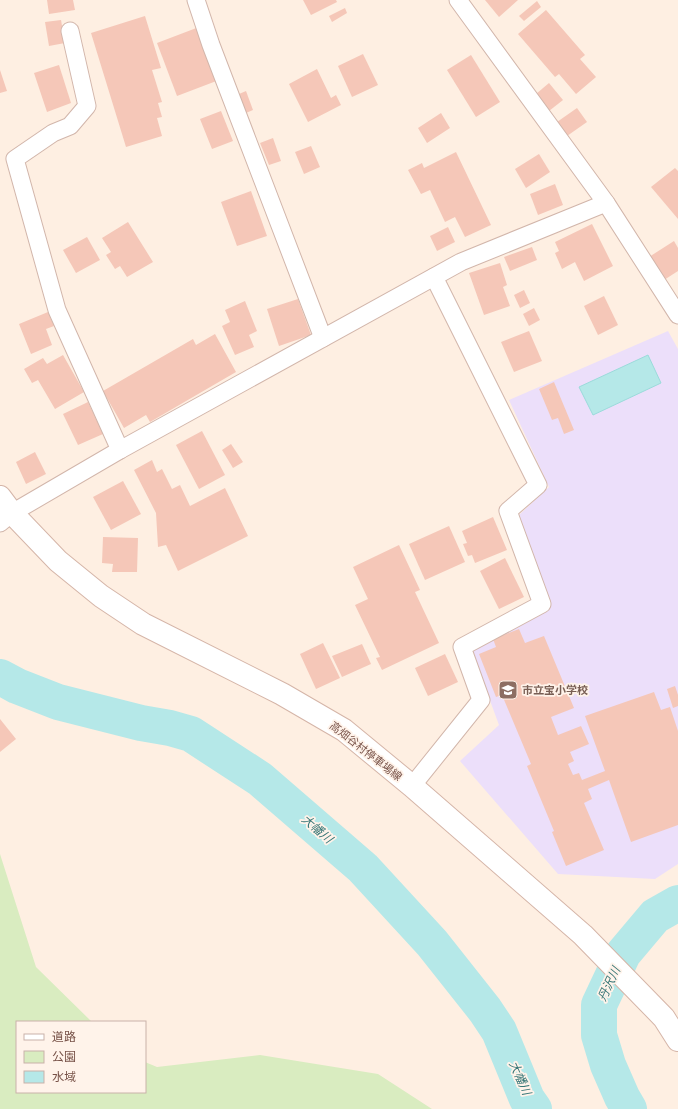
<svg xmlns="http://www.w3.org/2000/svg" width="678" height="1109" viewBox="0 0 678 1109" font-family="Inter,'Noto Sans JP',sans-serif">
<rect width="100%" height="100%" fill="#feefe2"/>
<polygon fill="#ecdffa" points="668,331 678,349 678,864 655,879 558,874 460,761 499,725 471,649 547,609 519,515 549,487 509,400"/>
<polygon fill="#d9ecc0" points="0,854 36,967 92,1022 17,1022 17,1092 145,1092 145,1062 157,1067 260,1055 378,1074 432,1109 0,1109"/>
<polygon fill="#b5e8e8" stroke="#9bdbdb" points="648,355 661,383 593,415 579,387"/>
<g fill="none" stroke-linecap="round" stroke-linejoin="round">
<g stroke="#b5e8e8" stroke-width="36">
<polyline points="0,677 17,686 58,702 141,723 170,728 191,734 260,779 363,868 432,943 485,1010 499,1031 527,1099 534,1109"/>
<polyline points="629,1109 622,1097 608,1065 599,1035 599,1005 623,954 655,916 678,903"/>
</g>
</g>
<g fill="#f5c7b8">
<polygon points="47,0 73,0 75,10 49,14"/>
<polygon points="303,0 336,0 337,2 311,15"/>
<polygon points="485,0 518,0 499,17"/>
<polygon points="537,1 541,7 524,21 519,16"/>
<polygon points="345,8 347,13 332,22 329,16"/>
<polygon points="546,10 585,55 580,59 596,77 576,94 559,74 555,77 518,34"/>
<polygon points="145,16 161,68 152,70 162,102 158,103 162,117 157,118 162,136 126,147 91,33"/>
<polygon points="61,20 65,43 49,46 45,22"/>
<polygon points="199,27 219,80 177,96 157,43"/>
<polygon points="363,54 378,85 352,97 338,66"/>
<polygon points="471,55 500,102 476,117 447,70"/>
<polygon points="59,65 71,103 47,112 34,73"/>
<polygon points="317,69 331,98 336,95 341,105 308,122 289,84"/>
<polygon points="0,70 7,91 0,93"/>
<polygon points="549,83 563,100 549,111 536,94"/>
<polygon points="246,91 253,110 246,113 239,94"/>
<polygon points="577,108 587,122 567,136 557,122"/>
<polygon points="221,111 233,141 212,149 200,119"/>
<polygon points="441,113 450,128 427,143 418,128"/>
<polygon points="273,138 281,161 269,165 260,143"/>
<polygon points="311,146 320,167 304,174 295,152"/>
<polygon points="456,152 491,225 465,237 455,217 445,222 430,190 421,194 408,170 422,163 424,168"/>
<polygon points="539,154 550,172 526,188 515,169"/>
<polygon points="675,168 678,171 678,219 651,187"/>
<polygon points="555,184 563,205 538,215 530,194"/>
<polygon points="251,191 267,236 237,246 221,202"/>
<polygon points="128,222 153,262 127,277 120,266 115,269 106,255 111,252 102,238"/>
<polygon points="592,224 613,266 584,281 575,262 562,269 555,253 559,251 555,242"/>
<polygon points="448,227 455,242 437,251 430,236"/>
<polygon points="87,237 100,260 76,273 63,250"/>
<polygon points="674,241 678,248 678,271 664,280 649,257"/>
<polygon points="532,247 537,260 510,271 504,257"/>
<polygon points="500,263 507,285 503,287 510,306 484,315 469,273"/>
<polygon points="524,290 530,303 520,308 514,295"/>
<polygon points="604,296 618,325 598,335 584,306"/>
<polygon points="298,299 311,335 279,346 267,309"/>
<polygon points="245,301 257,331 249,335 254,347 235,355 222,326 230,322 225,310"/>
<polygon points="534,308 540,320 529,326 523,314"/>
<polygon points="48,312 54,326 46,329 52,345 31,354 19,324"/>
<polygon points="529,331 542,361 514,372 501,342"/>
<polygon points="215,334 236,372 150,422 146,415 124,428 103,391 193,339 196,345"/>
<polygon points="63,355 84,392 55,409 38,380 32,383 24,369 43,358 47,364"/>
<polygon points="554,382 574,430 564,434 558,418 552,420 539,389"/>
<polygon points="88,402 103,434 78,445 63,414"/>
<polygon points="202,431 225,475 199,489 176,445"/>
<polygon points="231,444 243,462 233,468 222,450"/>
<polygon points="35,452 46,474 26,484 16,462"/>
<polygon points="152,460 157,472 162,469 172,489 180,485 190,506 225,488 248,536 178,571 166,545 158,547 156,513 134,470"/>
<polygon points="123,481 141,514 111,530 93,497"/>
<polygon points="493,517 507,550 475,563 472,555 468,556 463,544 467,543 462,531"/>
<polygon points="449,526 465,562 425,580 409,544"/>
<polygon points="103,537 138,538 137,572 112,572 113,564 102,563"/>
<polygon points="399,545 420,590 415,592 439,643 382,670 376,658 380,657 355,605 368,599 353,567"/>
<polygon points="505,558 524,597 499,609 480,571"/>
<polygon points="519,629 525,643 544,636 574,708 551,717 558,735 581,726 589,744 570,752 574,761 568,764 573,775 579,773 582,780 605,771 585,716 654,692 661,710 670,707 678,731 678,825 631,842 609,780 588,789 592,799 584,803 604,850 566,866 552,832 554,831 527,766 531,764 502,695 496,697 479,654 496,647 493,639"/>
<polygon points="323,643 340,678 316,689 300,654"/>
<polygon points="362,644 371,664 342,677 332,656"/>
<polygon points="445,654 458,682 428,696 415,668"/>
<polygon points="675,686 678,695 678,706 673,708 667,689"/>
<polygon points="0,719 16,739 0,752"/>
</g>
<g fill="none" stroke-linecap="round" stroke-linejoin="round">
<defs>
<g id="street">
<polyline points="196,0 211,45 323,338"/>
<polyline points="458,0 606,203 678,315"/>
<polyline points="70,31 87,106 70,126 53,133 15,159 57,310 120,450"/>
<polyline points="0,523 12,513 120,450 461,262 606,203"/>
<polyline points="412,786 481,700 462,647 542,604 508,511 538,485 434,277"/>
</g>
<polyline id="secondary" points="0,497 12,513 58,561 101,596 143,624 282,694 344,730 412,786 583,935 664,1018 678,1040"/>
</defs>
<use href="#street" stroke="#d2b6ab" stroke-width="19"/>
<use href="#secondary" stroke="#d5b5a8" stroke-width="24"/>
<use href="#street" stroke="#fff" stroke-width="17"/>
<use href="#secondary" stroke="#fff" stroke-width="22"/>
</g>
<defs>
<symbol id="school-square" viewBox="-11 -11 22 22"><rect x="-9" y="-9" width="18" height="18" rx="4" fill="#8d6e63" stroke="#fff3ea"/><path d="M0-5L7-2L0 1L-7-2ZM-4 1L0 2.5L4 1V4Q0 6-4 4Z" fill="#fff"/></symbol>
</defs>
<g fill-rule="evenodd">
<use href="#school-square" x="497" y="679" width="22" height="22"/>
</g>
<g text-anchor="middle" stroke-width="3.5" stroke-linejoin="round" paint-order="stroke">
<g font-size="11" font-weight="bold" fill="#785e54" stroke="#fff3ea" text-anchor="start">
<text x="522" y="694">市立宝小学校</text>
</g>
<g font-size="11" fill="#775147" stroke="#fff3ea">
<text transform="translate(366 751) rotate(38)" y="4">高畑谷村停車場線</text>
</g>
<g font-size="12" font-style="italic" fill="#377676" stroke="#fff3ea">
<text transform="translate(317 829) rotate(41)" y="4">大幡川</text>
<text transform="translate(609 984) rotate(-65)" y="4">丹沢川</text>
<text transform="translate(520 1078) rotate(66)" y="4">大幡川</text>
</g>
</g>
<rect x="16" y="1021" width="130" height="72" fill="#fff3ea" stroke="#c9b2a9"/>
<rect x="24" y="1034" width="20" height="6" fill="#ffffff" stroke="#c9b2a9"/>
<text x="52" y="1041" font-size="12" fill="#775147">道路</text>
<rect x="24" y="1051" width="20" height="12" fill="#d9ecc0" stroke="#c9b2a9"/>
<text x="52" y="1061" font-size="12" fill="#775147">公園</text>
<rect x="24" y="1071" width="20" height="12" fill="#b5e8e8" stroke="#c9b2a9"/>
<text x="52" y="1081" font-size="12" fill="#775147">水域</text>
</svg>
